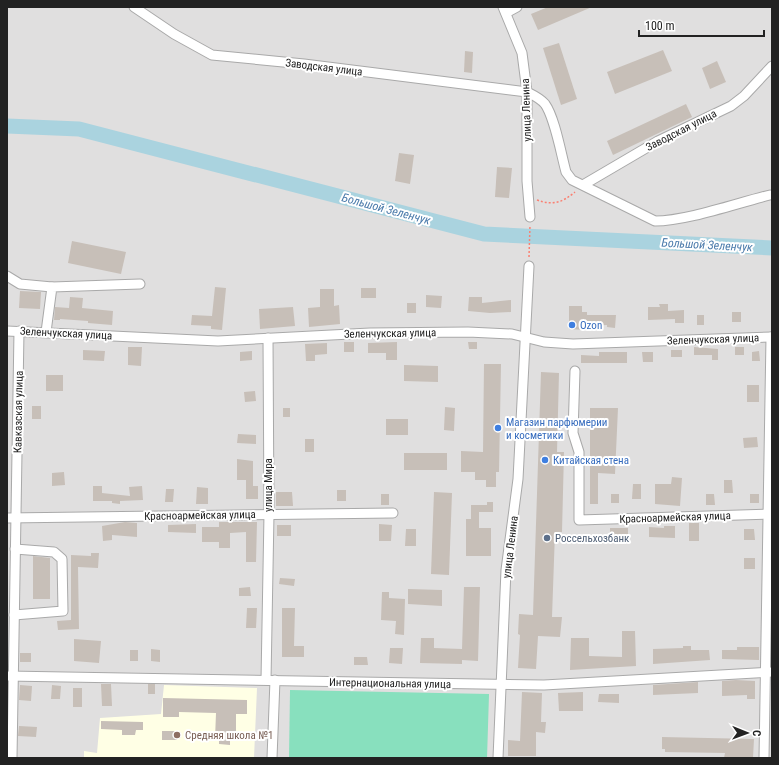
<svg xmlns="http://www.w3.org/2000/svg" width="779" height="765" viewBox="0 0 779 765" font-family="'Roboto Condensed',sans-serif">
<rect width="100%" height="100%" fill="#f2efe9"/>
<rect fill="#e0dfdf" x="7" y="7" width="765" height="751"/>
<polygon fill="#ffffe5" points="164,685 257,688 254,758 84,758 84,751 97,753 100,718 161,714"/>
<polygon fill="#88e0be" points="290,690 489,694 487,758 289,758"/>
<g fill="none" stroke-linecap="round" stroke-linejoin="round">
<polyline stroke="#aad3df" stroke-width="15" points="7,126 79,129 484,234 772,248"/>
</g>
<g fill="#c7bfb8">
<polygon points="548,7 592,7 538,30 531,14"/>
<polygon points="559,43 577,99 561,105 543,48"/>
<polygon points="663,50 672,71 615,94 607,72"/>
<polygon points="465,51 473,52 472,73 464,72"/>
<polygon points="717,61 726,82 710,89 702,68"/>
<polygon points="686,104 692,117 613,155 607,141"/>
<polygon points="399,153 414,155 410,184 395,181"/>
<polygon points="497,167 512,168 509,198 495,197"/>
<polygon points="72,241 126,252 121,274 68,263"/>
<polygon points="215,287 226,288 222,330 211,329 211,326 191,325 192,315 212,316"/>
<rect x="361" y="288" width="15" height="10"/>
<polygon points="320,289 334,289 334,306 339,305 340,324 309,327 308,308 320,307"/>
<polygon points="20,291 41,292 40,309 19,308"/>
<polygon points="426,295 442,296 441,308 426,307"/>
<polygon points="70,297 83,298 82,308 113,311 112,325 88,323 88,321 60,319 60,320 54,320 55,307 69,308"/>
<polygon points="469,297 482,297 482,303 511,300 511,312 490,313 468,311"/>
<rect x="407" y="303" width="9" height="10"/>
<polygon points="659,304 668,304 668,311 684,310 684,323 675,323 675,319 648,320 648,307 660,307"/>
<polygon points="569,306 582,306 582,312 587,312 587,315 616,315 615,328 607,327 607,325 586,326 586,330 569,329"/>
<polygon points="293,307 295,326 260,329 259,309"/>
<rect x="732" y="312" width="9" height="10"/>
<rect x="697" y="315" width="7" height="10"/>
<rect x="344" y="342" width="10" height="10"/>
<polygon points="397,342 397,360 386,360 386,353 368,353 368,343"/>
<polygon points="468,342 477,342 477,349 469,349"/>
<polygon points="327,343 327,354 315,355 315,361 306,361 305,344"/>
<polygon points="128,347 142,347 141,366 128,365"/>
<polygon points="694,347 718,349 718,360 712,360 712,355 694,355"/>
<rect x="735" y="347" width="9" height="8"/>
<polygon points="83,350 105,351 104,361 83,360"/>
<rect x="671" y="350" width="11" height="7"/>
<polygon points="252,351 252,360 240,361 240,352"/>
<polygon points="759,351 760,361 752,361 752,352"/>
<polygon points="599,352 627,352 627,363 581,363 581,355 599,356"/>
<polygon points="642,352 653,352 653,362 643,362"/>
<polygon points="484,364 501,364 499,472 496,472 496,487 486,487 486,480 475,480 475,472 461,472 461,451 483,452"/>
<polygon points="404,365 438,366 438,382 404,381"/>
<polygon points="541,372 559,373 557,452 564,452 562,532 555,532 552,617 562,617 560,637 538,636 536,669 518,668 520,635 518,634 519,614 533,615"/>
<rect x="46" y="375" width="17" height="16"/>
<rect x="747" y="385" width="12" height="17"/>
<polygon points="255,391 256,401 245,402 244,392"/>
<rect x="32" y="406" width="9" height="13"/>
<polygon points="445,407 455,408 454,431 444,430"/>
<rect x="283" y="408" width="7" height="9"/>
<polygon points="590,408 618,408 615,474 598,473 598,504 590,504"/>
<rect x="386" y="419" width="22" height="16"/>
<polygon points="238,434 256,435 256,444 237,443"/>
<polygon points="757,437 758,447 744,448 743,438"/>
<rect x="305" y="439" width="9" height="13"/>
<rect x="404" y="453" width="43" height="17"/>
<polygon points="237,459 253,461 253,486 258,486 258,499 246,499 246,480 237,480"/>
<polygon points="64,472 65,485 52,486 52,473"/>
<polygon points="672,477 682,478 680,506 655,504 655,484 671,484"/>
<polygon points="724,480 732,480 733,493 724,493"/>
<polygon points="633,484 641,484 641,499 632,499"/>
<polygon points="93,486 102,486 102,493 130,496 129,487 142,486 143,500 120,501 120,504 112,503 112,501 93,501"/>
<polygon points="197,487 208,488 208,504 196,504"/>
<polygon points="166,489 174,489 173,502 165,502"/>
<rect x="337" y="490" width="9" height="11"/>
<polygon points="276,492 292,492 293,506 276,506"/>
<polygon points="434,492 452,493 449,575 431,574"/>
<rect x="381" y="494" width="8" height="11"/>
<rect x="611" y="494" width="8" height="9"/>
<polygon points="706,494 714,494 715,505 706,505"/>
<rect x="750" y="494" width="9" height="9"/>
<polygon points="487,502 493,502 493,512 479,512 479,528 491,528 491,556 466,556 466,519 471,519 471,505 487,505"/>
<polygon points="125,522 137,523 137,537 112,535 112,540 103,541 102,526"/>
<polygon points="219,522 257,522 256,562 246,562 246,532 230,533 230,548 219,548 219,542 202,542 202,527 219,527"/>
<rect x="689" y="523" width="10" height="18"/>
<polygon points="196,524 196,533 168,532 168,525"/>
<polygon points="379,524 392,525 391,541 379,541"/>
<rect x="277" y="525" width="14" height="11"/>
<polygon points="664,526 675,526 675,538 649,537 649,527 664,528"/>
<polygon points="610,528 628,528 628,544 610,543"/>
<polygon points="406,529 416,529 416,546 405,546"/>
<polygon points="744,529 754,529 755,540 744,540"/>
<polygon points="91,553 99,553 98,568 78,567 79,629 58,630 57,621 71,620 71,555 91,556"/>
<polygon points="33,556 50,558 50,599 33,599"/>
<rect x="744" y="558" width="11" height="11"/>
<polygon points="280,578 295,579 294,586 279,584"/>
<polygon points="250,587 251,596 239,596 239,588"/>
<polygon points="464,587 480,587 478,661 462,660 462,664 420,663 421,638 434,638 434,648 462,649"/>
<polygon points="408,589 442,590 442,606 408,604"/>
<polygon points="382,592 389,592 389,598 405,599 404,635 395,634 396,621 381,620"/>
<polygon points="247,608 257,608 256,628 246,628"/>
<polygon points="282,608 295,608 294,646 304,646 304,657 282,657"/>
<polygon points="622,631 635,631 636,666 570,670 571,638 589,638 589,656 622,657"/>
<polygon points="74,639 101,641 99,663 74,661"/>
<polygon points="683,646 691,646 691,650 709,650 710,660 653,664 653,649 683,648"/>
<polygon points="737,647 759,647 759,660 722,659 722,650 737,650"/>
<polygon points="390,648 403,648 402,664 389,663"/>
<polygon points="151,649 160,650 160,662 151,661"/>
<rect x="130" y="650" width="8" height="11"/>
<rect x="20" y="653" width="11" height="9"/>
<polygon points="354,657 367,657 368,665 354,665"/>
<polygon points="736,680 755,681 755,699 747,699 747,695 722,696 722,681"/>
<polygon points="698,682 698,693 653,695 653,685"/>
<polygon points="101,684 111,684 112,706 102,706"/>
<rect x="148" y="684" width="7" height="10"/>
<polygon points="20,685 32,686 31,701 19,700"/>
<polygon points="52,685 61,686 60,699 51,699"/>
<rect x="73" y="688" width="9" height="19"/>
<polygon points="522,692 542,693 541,722 546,722 545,733 536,732 536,756 508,756 508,740 520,741"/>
<polygon points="583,692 583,711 559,711 558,693"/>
<polygon points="599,694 619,694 619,703 598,702"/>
<polygon points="163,698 247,700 247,714 236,714 236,740 230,739 230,745 219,744 219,739 215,739 216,713 179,712 179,717 163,717"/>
<polygon points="101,721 143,722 143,730 136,730 135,735 122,735 122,730 101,729"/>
<polygon points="19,726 37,727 36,737 18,736"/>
<polygon points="162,731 178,731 177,740 162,740"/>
<polygon points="662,737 754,739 753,758 724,758 725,753 665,752 665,749 662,749"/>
</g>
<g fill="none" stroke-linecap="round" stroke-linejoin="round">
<defs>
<g id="minor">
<path d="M134 7 174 34 212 55 304 64 527 92C533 95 540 98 545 104 555 118 561 154 566 172L572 180 655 221C687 221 737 203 770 195"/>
<polyline points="503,7 522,53 527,92 527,181 530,217"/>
<polyline points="506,13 517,7"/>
<polyline points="583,185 658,141 731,106 744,96 772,66"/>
<polyline points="7,276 20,284 52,287"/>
<polyline points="7,331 218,341 370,333 468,332 512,334 544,342 573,344 772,337"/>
<polyline points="46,332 52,287 140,284"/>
<polyline points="575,371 573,433 579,452 579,520 772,514"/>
<polyline points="7,518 393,513"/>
<polyline points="14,615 63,611 62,559 54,552 15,549"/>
<polyline points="7,676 544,685 772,672"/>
<polyline points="266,680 269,514 268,338"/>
<polyline points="12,758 19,331"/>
<polyline points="272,758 275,680"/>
<polyline points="498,758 506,570 518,479 529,266"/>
<polyline points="764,758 771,337"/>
</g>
</defs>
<use href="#minor" stroke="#a9a9a9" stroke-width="11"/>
<g stroke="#fa8072" stroke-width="1.5" stroke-dasharray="2 2" stroke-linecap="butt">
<path d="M537 200C553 206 563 202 575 192"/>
<polyline points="529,257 530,225"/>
</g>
<use href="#minor" stroke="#fff" stroke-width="9"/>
</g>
<g fill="#3f7fe0" stroke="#fff" stroke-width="1.5">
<circle cx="572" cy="325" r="4"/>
<circle cx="498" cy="428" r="4"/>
<circle cx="545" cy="460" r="4"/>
</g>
<circle fill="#5c6f8a" stroke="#fff" stroke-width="1.5" cx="547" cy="538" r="4"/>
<circle fill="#8d6e63" stroke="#fff" stroke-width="1.5" cx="177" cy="735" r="4"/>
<g text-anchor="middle" stroke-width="4" stroke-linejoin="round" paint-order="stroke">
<g font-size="11" fill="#222" stroke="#fff">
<text transform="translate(324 67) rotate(7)" y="4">Заводская улица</text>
<text transform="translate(526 110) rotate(-92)" y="4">улица Ленина</text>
<text transform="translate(681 130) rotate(-27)" y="4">Заводская улица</text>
<text transform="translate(66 333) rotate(3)" y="4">Зеленчукская улица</text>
<text transform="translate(390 333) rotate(-1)" y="4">Зеленчукская улица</text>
<text transform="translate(713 339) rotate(-2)" y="4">Зеленчукская улица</text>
<text transform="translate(18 412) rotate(-89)" y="4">Кавказская улица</text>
<text transform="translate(268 485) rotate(-90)" y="4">улица Мира</text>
<text transform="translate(200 515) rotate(-1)" y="4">Красноармейская улица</text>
<text transform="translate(675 517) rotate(-2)" y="4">Красноармейская улица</text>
<text transform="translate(510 547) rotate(-83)" y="4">улица Ленина</text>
<text transform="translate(390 683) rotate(1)" y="4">Интернациональная улица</text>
</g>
<g font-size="11" fill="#366cbe" stroke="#fff" text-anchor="start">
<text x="580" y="329">Ozon</text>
<text x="506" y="426">Магазин парфюмерии<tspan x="506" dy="13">и косметики</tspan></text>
<text x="553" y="464">Китайская стена</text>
</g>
<g font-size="11" fill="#4e5e75" stroke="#fff" text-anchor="start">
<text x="555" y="542">Россельхозбанк</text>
</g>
<g font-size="11" fill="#785e54" stroke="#fff" text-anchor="start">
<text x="185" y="739">Средняя школа №1</text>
</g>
<g font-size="12" font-style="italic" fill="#4a7aab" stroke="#fff">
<text transform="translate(386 209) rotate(15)" y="4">Большой Зеленчук</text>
<text transform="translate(707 245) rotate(3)" y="4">Большой Зеленчук</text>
</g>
</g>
<rect width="779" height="765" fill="none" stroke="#222222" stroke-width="16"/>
<g transform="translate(747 733) rotate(91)" stroke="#ffffff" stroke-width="3" paint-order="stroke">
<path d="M0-3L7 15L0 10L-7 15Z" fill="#222222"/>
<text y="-6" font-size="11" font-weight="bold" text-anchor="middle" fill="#222222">С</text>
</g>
<path d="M639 30v6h125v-6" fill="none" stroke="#222222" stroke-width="2"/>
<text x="645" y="30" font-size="12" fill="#222222" stroke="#ffffff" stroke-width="3" paint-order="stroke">100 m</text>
</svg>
